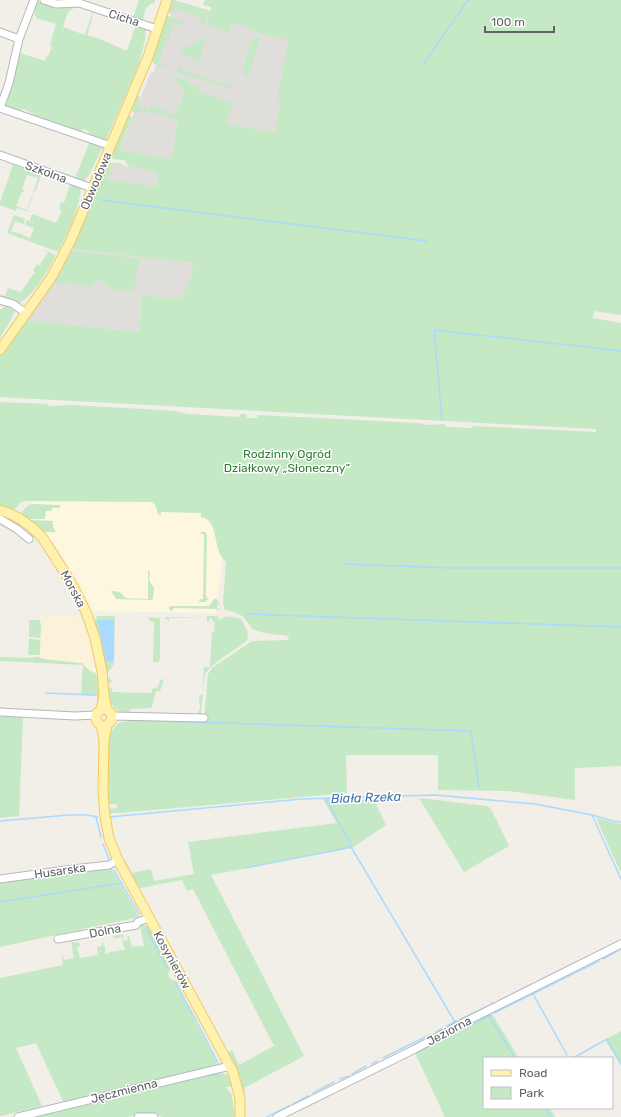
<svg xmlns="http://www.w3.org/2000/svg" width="621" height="1117" viewBox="0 0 621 1117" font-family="Rubik,sans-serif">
<rect width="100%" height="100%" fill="#f1efe8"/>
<polygon fill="#fef7e0" points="33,499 229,504 216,613 92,611 88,607 59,549 58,550 48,539 44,532 31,520 32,504"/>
<g fill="#e0deda">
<polygon points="175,2 291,36 275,132 226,124 168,118 177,120 172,159 119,150 151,72 154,72"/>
<polygon points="116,165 156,171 158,173 156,186 106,180 111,167"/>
<polygon points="72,245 74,249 193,263 191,278 181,299 142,295 139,332 25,320"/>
</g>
<g fill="#c5e8c5">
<polygon points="139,0 155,0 154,3 150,4 145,10 145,11 143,19 144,21 133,17"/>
<path d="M174 0 211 11V7L203 5 205 0H621V315L594 311 593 318 621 323V766L575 768V800L508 791 438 790V755H346L347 793 119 813H109L108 809 117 808V804H107V747L109 733 120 722 129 721 130 718 204 719 208 674 212 668 252 641 288 640 289 636 264 633 252 629C244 615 240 613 225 610L223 604 226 562C211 550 221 521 201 517V513L161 512V515H159C155 510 159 505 151 502L24 501 20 503 14 510 0 506V402L47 404 48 406 71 405 144 409 174 411 188 414 239 417 240 414H246L247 418H257L258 415 418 423C421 423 425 425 428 425 433 425 439 424 444 424L447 427 472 428 473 426 596 432V429L0 397V354L25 320 139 332 142 295 181 299 191 278 193 263 74 249 72 245 109 163H120L125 166 116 165 111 167 107 180 156 186 158 174 156 171 129 167 124 160 113 159 111 157 126 118 129 116 136 117H132L119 150 172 159 177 120 168 118V115L138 111 136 113 132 111 130 107 134 97 136 96 141 97 137 105 141 107V109L150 110 151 104 169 112V113L175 115 185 93 175 78H172L173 76 188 81 190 84 199 87 198 92 233 103 226 124 275 132 280 101 277 100 288 42 287 40 264 34H261L255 33V32L248 29V27L232 23 229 32 210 26 207 16 204 15 207 25 200 23 201 20 198 16 174 8 172 14 168 12 167 9 169 1Z"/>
<path d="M38 1 44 4 77 6 68 12 63 27 85 35 93 11 110 17 109 18 93 12 91 23 87 35C92 37 98 38 103 40 110 44 119 47 127 51L136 25 146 28 145 40 139 64 105 142 95 138 92 134H89V132L82 128 83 131C74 131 67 126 59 125V124L55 126 35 118 34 114 24 109C16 113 11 112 4 106L18 55H19L20 53 45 61 47 55H49L52 46 50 45 56 24 36 18V16L34 15 35 12 33 11 36 2Z"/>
<polygon points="167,16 181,20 184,24 183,25 173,22 168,40 165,40 159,63 167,66 163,67 154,64 152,61 153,57 151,57 164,18"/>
<polygon points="206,37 199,61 195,60 193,57 189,56 186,58 182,52 183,49"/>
<polygon points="255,37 260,38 248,77 244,76 242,72 252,40"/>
<path d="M178 66 184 68V71L221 83 224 82 233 85C230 88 228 88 224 87L225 84 222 86 184 75 181 74 177 70Z"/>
<polygon points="90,141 103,146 89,175 84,181 75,178"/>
<polygon points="13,165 41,175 36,190 33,193 38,178 27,175 22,189 24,190 24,192 22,191 16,206 27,210 32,195 33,195 27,211 17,208 16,211 0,205 0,202"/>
<path d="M70 185 81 188C79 210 68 232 58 252L7 233 14 215 25 219 24 224 15 221 11 231 20 234 21 233H22V235L30 238 34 228 25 225 27 220 35 223 30 220 32 214 56 223 62 211 59 208 61 202 64 203Z"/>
<path d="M43 249 56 255C48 271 34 295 18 304L16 303V301L13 300V302L0 297V295L5 296 8 288 21 292 35 272 33 270 37 264 39 266 48 252 43 250Z"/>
<path d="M72 251 140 259 134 291 108 289V283L97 280 90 287C80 285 68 279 57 285L53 281 68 253Z"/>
<polygon points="0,304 9,307 15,311 11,319 0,338 0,309 2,309 4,306"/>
<path d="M32 504 60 505V508H53L51 511H46L45 519H28L22 515C23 509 26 506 32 504Z"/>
<polygon points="30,520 53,521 53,527 56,532 44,532"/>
<polygon points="201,532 205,532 207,535 206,595 207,598 209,599 205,602 199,602 200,599 203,599 204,534 201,534"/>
<path d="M148 571H150L149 580 154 588 153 598 152 600 116 599 111 591C119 591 121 592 125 598L148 599Z"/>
<polygon points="214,599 217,599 220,605 217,605 217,608 219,608 218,612 217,609 173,608 173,611 171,611 169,609 169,607 171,606 207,606 210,605"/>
<polygon points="97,616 115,616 114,663 113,666 111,665 111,666 112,667 108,672 106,671 93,621 96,619"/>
<path d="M207 616H218L219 619 221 620 222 618C228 615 234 617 241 619L247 630 248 638 245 642C233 651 213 662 205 674L201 712 200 715H197L200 708 199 695H202L203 693 204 667H210L211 651 212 632H214L215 622 212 621V618H210L209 621 207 622V618H169V621L165 618 166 617 207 618Z"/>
<polygon points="149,617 160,618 160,659 158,662 153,662 154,622 149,621"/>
<polygon points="29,620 40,620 40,622 41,623 41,638 29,637"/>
<polygon points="29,639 41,640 40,654 39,655 29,655 28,653"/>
<polygon points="0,657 33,658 34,657 39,657 44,659 82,663 93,672 96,673 98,689 98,701 97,702 97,696 81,695 83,665 0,661"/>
<polygon points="108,678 111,680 112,682 108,683 109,689 112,688 112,692 152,693 152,689 158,687 160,680 164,679 160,691 156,691 152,707 150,708 130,709 128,715 121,714 109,702 107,679"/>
<polygon points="0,715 23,717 23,718 19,816 0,818"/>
<polygon points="419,798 487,806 491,809 509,846 464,872"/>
<polygon points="323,799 374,800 386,825 352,848 211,875 304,1056 244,1088 245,1091 243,1092 239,1077 227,1053 232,1050 239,1065 274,1046 193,889 187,891 182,880 140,888 122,860 124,859 132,873 151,869 154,881 194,874 188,842 337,823"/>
<polygon points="596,818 621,824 621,873"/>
<polygon points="111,867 139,917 0,947 0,882"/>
<polygon points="142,925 148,926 170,969 168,974 170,979 177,982 196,1023 215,1058 217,1065 85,1098 63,1101 36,1043 16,1048 42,1106 0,1116 0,978 63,965 62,956 63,955 64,960 74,958 71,941 74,943 79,942 80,946 77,947 80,958 98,955 97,947 102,946 101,943 104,942 103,944 104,946 105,946 105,954 113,951 113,953 115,952 115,951 117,951 118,952 119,951 119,950 125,950 122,942 123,941 122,937 114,939 113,936 123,934 124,941 128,940 127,936 129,936 132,947 144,946 140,926"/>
<polygon points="491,1013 494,1017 519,1058 484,1058 484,1108 550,1108 555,1117 445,1117 415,1053"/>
<polygon points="621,1031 621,1066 605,1040"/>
<path d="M221 1073C230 1074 234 1084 233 1092L232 1086 226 1087 229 1092H230L232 1096 235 1117H163L154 1114H143L127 1117H36L211 1075H220L221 1074Z"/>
</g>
<polygon fill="#fbf3d9" points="40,616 66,617 69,616 73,616 81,619 84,622 87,635 86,636 88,636 92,648 93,657 91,661 93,666 96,667 96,673 90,671 82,663 44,659 39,657 40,654 41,623 40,622"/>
<polygon fill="#aadaff" points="97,620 114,620 114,661 106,661"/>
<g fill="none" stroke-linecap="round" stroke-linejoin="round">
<g stroke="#aadaff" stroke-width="1.5">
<polyline points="424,63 468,0"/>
<polyline points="101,200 426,241"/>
<polyline points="442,420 434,330 621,351"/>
<polyline points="344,564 452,568 621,568"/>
<polyline points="247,614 621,627"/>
<polyline points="46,693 95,695"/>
<polyline points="132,720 471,731 479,787"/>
<polyline points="325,798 350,843 351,847 455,1022"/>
<polyline points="592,815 621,879"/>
<polyline points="96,817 101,837"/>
<polyline points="109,817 301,799 435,795 535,804 592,815 613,821 621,822"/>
<polyline points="0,821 69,815 87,815 98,817"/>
<polyline points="103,844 109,859"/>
<polyline points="245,868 351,847"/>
<polyline points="114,870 139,914"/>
<polyline points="0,902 122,883"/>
<polyline points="146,928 168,969"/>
<polyline points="603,959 621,949"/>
<polyline points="538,981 621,940"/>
<polyline points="175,982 197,1022 218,1063"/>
<polyline points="533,994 567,1055"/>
<polyline points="498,1001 532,984"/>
<polyline points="491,1004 494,1003"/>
<polyline points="494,1013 599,961"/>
<polyline points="489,1016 515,1058"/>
<polyline points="461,1019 488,1006"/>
<polyline points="436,1032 456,1021"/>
<polyline points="430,1045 491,1015"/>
<polyline points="383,1058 431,1034"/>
<polyline points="573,1058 607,1039 621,1063"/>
<polyline points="372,1064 377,1061"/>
<polyline points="352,1074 366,1066"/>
<polyline points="202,1076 220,1074"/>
<polyline points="340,1079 348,1076"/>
<polyline points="313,1093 334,1082"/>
<polyline points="293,1104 308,1096"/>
<polyline points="546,1108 551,1117"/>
<polyline points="267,1117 289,1106"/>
</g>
<defs>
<g id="minor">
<polyline points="44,0 56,4 79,3 157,29"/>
<polyline points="0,32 19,39"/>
<polyline points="0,108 111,146"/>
<polyline points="0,108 9,83 19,39 34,0"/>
<polyline points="0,155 92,188"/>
<polyline points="0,300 13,304 26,313"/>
<polyline points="0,519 17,529 29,539"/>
<polyline points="0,712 75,716 96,715"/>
<polyline points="112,716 204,718"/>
<polyline points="0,879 73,869 109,865 118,860"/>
<polyline points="58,939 136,925 138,922 149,918"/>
<polyline points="18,1117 230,1066"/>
<polyline points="138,1117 154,1117"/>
<polyline points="277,1117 415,1049 461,1024 621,944"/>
</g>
<g id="major">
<polyline points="0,350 51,278 70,242 148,57 167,0"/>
<path d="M0 510C17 515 30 524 42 537L72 584 86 612 95 638 102 671 104 695 107 710 111 713 112 716 111 721 107 725 105 736"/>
<path d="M104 695 101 710C94 714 94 721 101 725L104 740 103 792 105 816 109 838 118 860 233 1072 240 1098V1117"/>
</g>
</defs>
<use href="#minor" stroke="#b5b8bc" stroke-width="9"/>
<use href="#major" stroke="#f2c960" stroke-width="11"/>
<use href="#minor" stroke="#fff" stroke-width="7"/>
<use href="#major" stroke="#fff2af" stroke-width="9"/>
</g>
<g text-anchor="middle" stroke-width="3" stroke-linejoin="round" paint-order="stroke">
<g font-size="12" fill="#5f6368" stroke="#fff">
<text transform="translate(124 18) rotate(18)" y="4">Cicha</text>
<text transform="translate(46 172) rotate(20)" y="4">Szkolna</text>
<text transform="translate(96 181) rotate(-67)" y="4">Obwodowa</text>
<text transform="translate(73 589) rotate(62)" y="4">Morska</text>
<text transform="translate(60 871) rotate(-8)" y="4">Husarska</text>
<text transform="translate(105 931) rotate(-11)" y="4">Dolna</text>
<text transform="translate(172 960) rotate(61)" y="4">Kosynierów</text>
<text transform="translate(449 1031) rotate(-28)" y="4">Jeziorna</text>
<text transform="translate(124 1091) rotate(-14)" y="4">Jęczmienna</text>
</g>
<g font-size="12" fill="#348238" stroke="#fff">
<text x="287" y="458">Rodzinny Ogród<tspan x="287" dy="14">Działkowy „Słoneczny”</tspan></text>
</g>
<g font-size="13" font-style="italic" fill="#4174aa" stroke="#fff">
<text transform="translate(366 797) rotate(-2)" y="5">Biała Rzeka</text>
</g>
</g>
<rect x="483" y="1057" width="130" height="52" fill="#ffffff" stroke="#bfc1c3"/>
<rect x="491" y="1070" width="20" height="6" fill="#fff2af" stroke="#bfc1c3"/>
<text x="519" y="1077" font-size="12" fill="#5f6368">Road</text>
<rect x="491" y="1087" width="20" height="12" fill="#c5e8c5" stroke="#bfc1c3"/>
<text x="519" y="1097" font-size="12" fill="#5f6368">Park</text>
<path d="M485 26v6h69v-6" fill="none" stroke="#5f6368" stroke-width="2"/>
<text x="491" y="26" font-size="12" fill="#5f6368" stroke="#ffffff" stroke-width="3" paint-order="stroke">100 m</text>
</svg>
